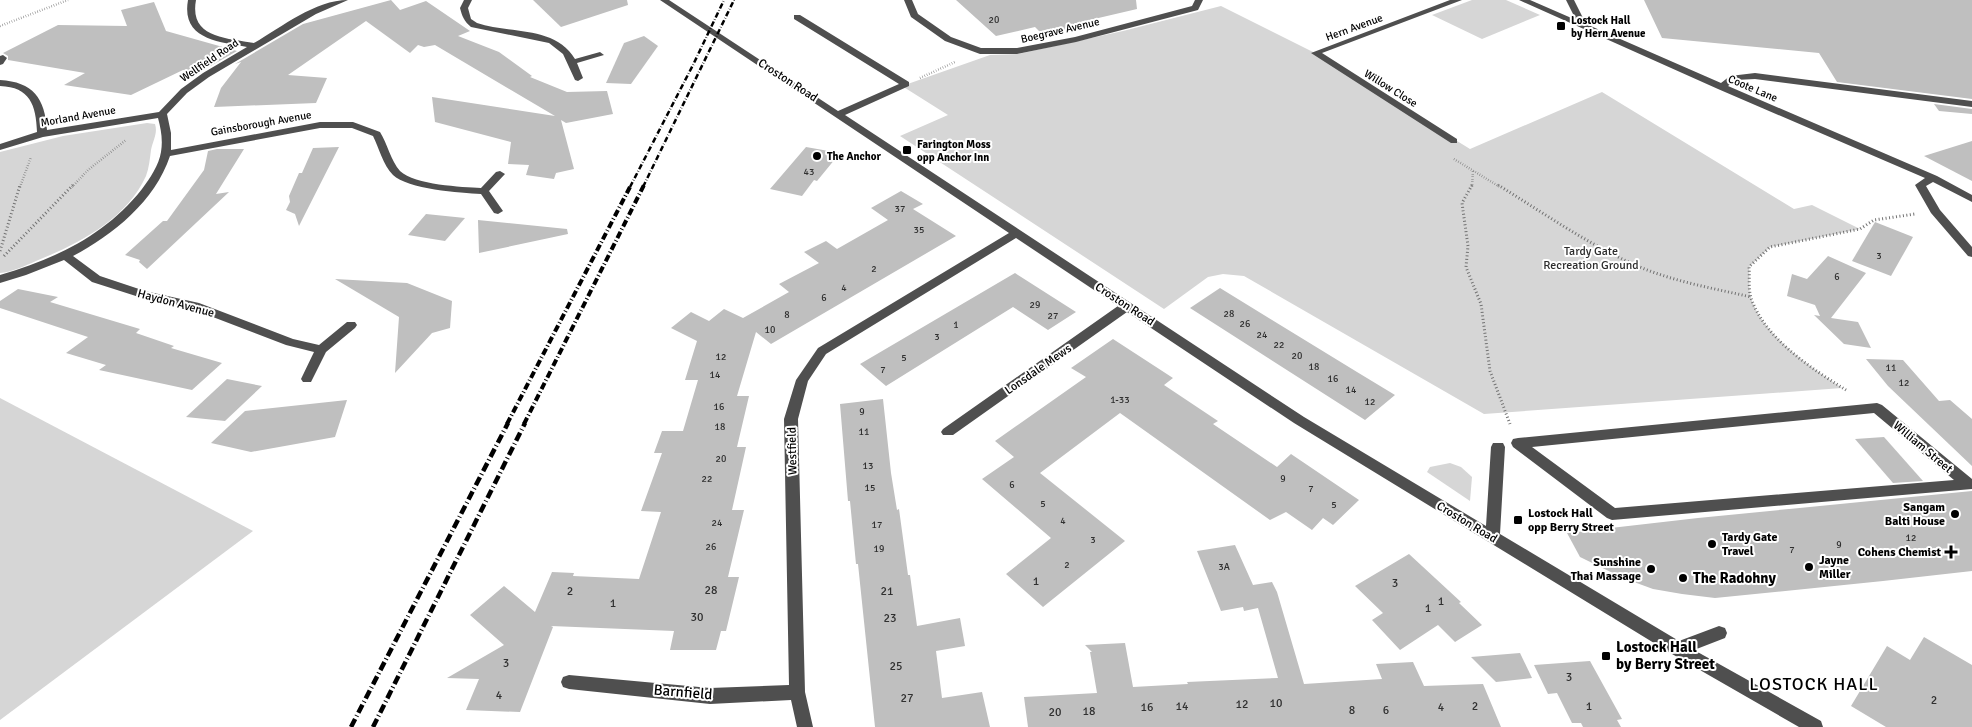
<svg xmlns="http://www.w3.org/2000/svg" width="1972" height="727" viewBox="0 0 1972 727" font-family="Signika,sans-serif">
<rect width="100%" height="100%" fill="#fff"/>
<g fill="#d6d6d6">
<polygon points="1472,0 1506,0 1540,15 1482,39 1432,15"/>
<path d="M1221 6 1315 53 1470 149 1602 92 1794 209 1812 205 1860 229 1770 247 1749 267C1750 276 1748 289 1751 298 1763 336 1811 367 1842 388L1484 414 1244 276 1223 274 1208 277 1164 309 900 136 948 115 902 86 990 55 1018 54 1123 31Z"/>
<path d="M147 123 155 124C158 133 153 140 151 150 150 158 149 168 146 176 126 220 78 244 36 261 25 266 12 272 0 273V152L63 136Z"/>
<polygon points="0,398 253,531 0,720"/>
<polygon points="1450,463 1461,467 1472,477 1470,501 1427,472 1430,467"/>
</g>
<g fill="#bfbfbf">
<polygon points="391,0 400,10 426,1 470,31 458,36 499,52 532,76 530,77 567,92 607,91 613,114 566,123 561,120 574,169 556,173 554,179 526,175 529,165 508,164 511,142 435,122 432,97 555,116 435,45 424,47 418,45 410,53 366,21 288,75 327,78 316,103 214,107 221,88 241,62 235,64 303,24"/>
<polygon points="533,0 627,0 628,5 561,27"/>
<polygon points="956,0 1136,0 1137,9 1077,23 1080,26 1043,35 1035,27 996,36"/>
<polygon points="1644,0 1972,0 1972,99 1837,82 1819,53 1662,38"/>
<polygon points="154,2 166,31 237,51 200,72 183,70 131,95 64,85 85,73 8,60 8,56 3,53 58,25 127,26 121,10"/>
<polygon points="644,36 658,46 631,84 606,83 624,43"/>
<polygon points="1934,104 1972,109 1972,114 1939,111"/>
<polygon points="1972,141 1972,181 1924,156"/>
<polygon points="339,147 303,218 299,226 295,214 286,210 290,202 289,196 299,173 302,173 313,148"/>
<polygon points="806,147 840,153 817,181 814,180 802,196 770,189"/>
<polygon points="217,149 244,149 216,194 229,192 147,269 139,262 140,260 125,255 163,221 167,221 204,170 208,151"/>
<polygon points="901,191 923,204 913,209 956,236 771,344 756,332 737,396 749,396 737,447 746,447 732,510 744,510 728,577 739,577 726,631 721,631 716,650 670,650 674,631 551,626 553,627 520,712 466,710 479,679 447,678 504,645 470,615 504,586 535,612 552,572 574,573 573,576 639,579 661,512 641,511 662,453 654,453 662,431 683,431 698,380 685,380 697,341 671,328 691,312 709,321 724,309 743,318 789,292 779,284 819,263 804,252 826,241 837,249 888,220 871,208"/>
<polygon points="426,214 465,218 445,241 408,235"/>
<polygon points="478,220 567,229 568,234 479,253"/>
<polygon points="1875,222 1913,237 1891,276 1852,261"/>
<polygon points="1828,256 1866,273 1831,318 1858,322 1871,348 1844,344 1814,315 1820,316 1815,305 1787,296 1792,274 1807,279"/>
<polygon points="1015,273 1076,312 1048,330 1013,307 886,386 860,364"/>
<polygon points="335,279 407,283 452,301 450,328 432,333 395,373 399,317"/>
<polygon points="1220,288 1357,372 1395,395 1365,420 1190,308"/>
<polygon points="18,289 58,297 50,302 140,329 136,333 174,346 171,348 222,363 192,390 99,370 106,365 66,353 88,337 0,308 0,301"/>
<polygon points="1113,339 1173,378 1164,385 1218,421 1213,424 1277,467 1291,454 1359,500 1333,525 1323,518 1312,530 1286,512 1270,520 1120,413 1040,473 1125,541 1043,607 1006,574 1051,538 982,479 1014,457 995,441 1086,377 1071,368"/>
<polygon points="1866,359 1903,360 1939,401 1950,400 1972,419 1972,466 1888,386"/>
<polygon points="227,379 262,386 225,421 186,417"/>
<polygon points="883,399 891,473 897,510 899,509 908,575 910,575 917,626 960,618 965,646 936,651 942,698 982,692 990,727 875,727 858,564 856,564 850,501 848,501 840,404"/>
<polygon points="347,400 335,437 251,452 211,443 245,411"/>
<polygon points="1884,437 1923,481 1893,483 1855,439"/>
<polygon points="1972,491 1972,571 1883,581 1715,598 1682,594 1653,589 1623,578 1580,557 1567,533 1698,518"/>
<polygon points="1235,545 1253,585 1272,582 1277,592 1304,684 1382,679 1376,664 1413,662 1424,686 1483,684 1501,727 1028,727 1024,697 1097,693 1090,652 1092,652 1085,645 1125,643 1133,687 1188,684 1187,682 1278,678 1258,608 1244,611 1243,607 1221,611 1197,551"/>
<polygon points="1409,554 1461,602 1459,603 1482,625 1455,642 1438,625 1400,650 1372,620 1383,613 1355,586"/>
<polygon points="1924,637 1972,665 1972,727 1886,727 1851,706 1887,646 1910,660"/>
<polygon points="1520,653 1532,678 1496,682 1471,657"/>
<polygon points="1590,661 1622,719 1617,720 1621,727 1583,727 1581,723 1572,723 1557,693 1548,694 1534,665"/>
</g>
<g fill="none" stroke-linecap="round" stroke-linejoin="round">
<g stroke="#717171" stroke-width="2.5" stroke-dasharray="0.5 2" stroke-linecap="butt">
<polyline points="0,26 68,0"/>
<polyline points="920,78 955,62"/>
<polyline points="1454,159 1500,187"/>
<polyline points="20,187 31,157"/>
<polyline points="72,187 88,170 126,140"/>
<polyline points="1472,187 1473,170"/>
</g>
<g stroke="#717171" stroke-width="3" stroke-dasharray="1 2.5" stroke-linecap="butt">
<polyline points="1472,185 1462,203 1468,246 1466,267 1481,304 1490,371 1510,424"/>
<path d="M1498 185C1542 212 1586 243 1633 264 1670 281 1712 288 1751 297"/>
<polyline points="0,251 20,185"/>
<polyline points="4,256 73,185"/>
<path d="M1846 390C1811 368 1765 339 1751 298 1748 288 1750 277 1749 267L1770 247 1860 229 1874 220 1915 214"/>
</g>
<g fill="#4f4f4f" fill-rule="evenodd">
<path d="M188 0H196C189 38 226 38 254 43 282 27 315 0 348 0L316 14 209 77 187 93 167 114 171 133V150L320 122H353L380 132C387 143 391 161 400 171 415 185 462 187 481 188L496 172 500 171 505 174 489 191 503 211 498 214 494 213 481 194C461 193 407 189 393 175 383 165 379 148 373 136L352 128H320L170 156C155 201 113 235 73 256L100 276 145 291 199 303 293 339 319 345 347 322H355L357 325 355 328 326 352 311 382H303L301 379 314 352 286 345 192 309 139 297 92 282 64 260 26 275 0 283V275C55 259 106 235 142 189 150 178 159 165 161 152 163 140 161 129 158 118L43 137 0 150V144L37 132C36 105 30 87 0 86V80C33 82 45 98 47 130L159 112 181 89 203 73 247 47C218 42 181 39 188 0Z"/>
<path d="M464 0H472L468 8 471 19 477 23C509 34 555 25 575 59L600 52 604 55 577 63 583 78 578 81 575 80 563 54 549 43 471 27C464 21 462 16 460 8Z"/>
<polygon points="660,0 669,0 838,111 899,84 794,19 794,15 800,15 909,82 909,86 845,115 1304,417 1486,526 1491,447 1493,443 1503,443 1505,447 1500,534 1679,641 1719,626 1725,628 1727,633 1725,638 1694,650 1821,721 1823,727 1799,727 1672,654 1294,423 1127,312 953,435 943,435 941,432 943,429 1118,306 1016,238 826,354 808,381 798,419 805,692 813,727 797,727 791,700 710,704 569,689 563,687 561,682 563,677 569,675 710,688 789,685 784,419 796,380 818,348 1009,233"/>
<polygon points="904,0 912,0 918,14 951,37 981,48 1017,48 1075,37 1192,6 1195,0 1203,0 1198,10 1076,42 1017,54 980,54 945,41 911,17"/>
<polygon points="1450,0 1462,0 1322,53 1457,139 1457,143 1451,143 1311,53"/>
<polygon points="1519,0 1530,0 1576,20 1566,0 1574,0 1586,24 1721,83 1730,76 1755,73 1972,101 1972,107 1755,79 1735,80 1728,86 1937,176 1972,195 1972,202 1933,182 1926,186 1940,210 1972,247 1972,257 1968,256 1931,213 1915,185 1925,178 1718,89"/>
<polygon points="3,55 7,58 3,64 0,65 0,56"/>
<path d="M1877 403 1882 405 1972 479V489L1612 520 1607 518 1513 447 1511 443 1513 439 1518 438ZM1874 413 1954 480 1615 508 1532 447Z"/>
</g>
<g stroke="#000" stroke-width="2.5" stroke-dasharray="5.5 2 0.5 2" stroke-linecap="butt">
<polyline points="630,187 694,63 724,0"/>
<polyline points="643,187 734,0"/>
</g>
<g stroke="#000" stroke-width="4" stroke-dasharray="7 2.5 1 2.5" stroke-linecap="butt">
<polyline points="507,424 631,185"/>
<polyline points="524,424 644,185"/>
</g>
<g stroke="#000" stroke-width="4.5" stroke-dasharray="9 3 1 3" stroke-linecap="butt">
<polyline points="351,727 508,423"/>
<polyline points="373,727 525,423"/>
</g>
</g>
<g fill="#000" stroke="#fff" stroke-width="2">
<rect x="1556" y="21" width="10" height="10" rx="2.5"/>
<rect x="902" y="145" width="10" height="10" rx="2.5"/>
<circle cx="817" cy="156" r="5"/>
<circle cx="1955" cy="514" r="5"/>
<rect x="1513" y="515" width="10" height="10" rx="2.5"/>
<circle cx="1712" cy="544" r="5"/>
<path d="M1948.5 544.5h5v5h5v5h-5v5h-5v-5h-5v-5h5z"/>
<circle cx="1809" cy="567" r="5"/>
<circle cx="1651" cy="569" r="5"/>
<circle cx="1683" cy="578" r="5"/>
<rect x="1601" y="651" width="10" height="10" rx="2.5"/>
</g>
<g text-anchor="middle" stroke-width="4" stroke-linejoin="round" paint-order="stroke">
<g font-size="10" fill="#303030">
<text x="994" y="23">20</text>
<text x="809" y="175">43</text>
<text x="900" y="212">37</text>
<text x="919" y="233">35</text>
<text x="1879" y="259">3</text>
<text x="874" y="272">2</text>
<text x="1837" y="280">6</text>
<text x="844" y="291">4</text>
<text x="824" y="301">6</text>
<text x="1035" y="308">29</text>
<text x="1229" y="317">28</text>
<text x="787" y="318">8</text>
<text x="1053" y="319">27</text>
<text x="1245" y="327">26</text>
<text x="956" y="328">1</text>
<text x="770" y="333">10</text>
<text x="1262" y="338">24</text>
<text x="937" y="340">3</text>
<text x="1279" y="348">22</text>
<text x="1297" y="359">20</text>
<text x="721" y="360">12</text>
<text x="904" y="361">5</text>
<text x="1314" y="370">18</text>
<text x="1891" y="371">11</text>
<text x="883" y="373">7</text>
<text x="715" y="378">14</text>
<text x="1333" y="382">16</text>
<text x="1904" y="386">12</text>
<text x="1351" y="393">14</text>
<text x="1120" y="403">1-33</text>
<text x="1370" y="405">12</text>
<text x="719" y="410">16</text>
<text x="862" y="415">9</text>
<text x="720" y="430">18</text>
<text x="864" y="435">11</text>
<text x="721" y="462">20</text>
<text x="868" y="469">13</text>
<text x="707" y="482">22</text>
<text x="1283" y="482">9</text>
<text x="1012" y="488">6</text>
<text x="870" y="491">15</text>
<text x="1311" y="492">7</text>
<text x="1043" y="507">5</text>
<text x="1334" y="508">5</text>
<text x="1063" y="524">4</text>
<text x="717" y="526">24</text>
<text x="877" y="528">17</text>
<text x="1911" y="541">12</text>
<text x="1093" y="543">3</text>
<text x="1839" y="548">9</text>
<text x="711" y="550">26</text>
<text x="879" y="552">19</text>
<text x="1792" y="553">7</text>
<text x="1067" y="568">2</text>
<text x="1224" y="570">3A</text>
</g>
<g font-size="11" font-weight="bold" fill="#000" stroke="#fff" text-anchor="start">
<text x="1571" y="24">Lostock Hall<tspan x="1571" dy="13">by Hern Avenue</tspan></text>
<text x="917" y="148">Farington Moss<tspan x="917" dy="13">opp Anchor Inn</tspan></text>
<text x="827" y="160">The Anchor</text>
</g>
<g font-size="11" fill="#000" stroke="#fff">
<text transform="translate(1354 27) rotate(-20)" y="4">Hern Avenue</text>
<text transform="translate(1060 30) rotate(-13)" y="4">Boegrave Avenue</text>
<text transform="translate(209 60) rotate(-34)" y="4">Wellfield Road</text>
<text transform="translate(1391 88) rotate(32)" y="4">Willow Close</text>
<text transform="translate(1753 88) rotate(23)" y="4">Coote Lane</text>
<text transform="translate(78 116) rotate(-10)" y="4">Morland Avenue</text>
<text transform="translate(261 123) rotate(-10)" y="4">Gainsborough Avenue</text>
</g>
<g font-size="12" fill="#000" stroke="#fff">
<text transform="translate(788 80) rotate(33)" y="4">Croston Road</text>
<text transform="translate(176 303) rotate(15)" y="4">Haydon Avenue</text>
<text transform="translate(1125 304) rotate(33)" y="4">Croston Road</text>
<text transform="translate(1038 369) rotate(-35)" y="4">Lonsdale Mews</text>
<text transform="translate(1923 447) rotate(40)" y="4">William Street</text>
<text transform="translate(792 451) rotate(-91)" y="4">Westfield</text>
<text transform="translate(1467 522) rotate(31)" y="4">Croston Road</text>
</g>
<g font-size="12" fill="#2d2d2d" stroke="#fff">
<text x="1591" y="255">Tardy Gate<tspan x="1591" dy="14">Recreation Ground</tspan></text>
</g>
<g font-size="12" font-weight="bold" fill="#000" stroke="#fff" text-anchor="end">
<text x="1945" y="511">Sangam<tspan x="1945" dy="14">Balti House</tspan></text>
<text x="1528" y="517" text-anchor="start">Lostock Hall<tspan x="1528" dy="14">opp Berry Street</tspan></text>
<text x="1722" y="541" text-anchor="start">Tardy Gate<tspan x="1722" dy="14">Travel</tspan></text>
<text x="1941" y="556">Cohens Chemist</text>
<text x="1819" y="564" text-anchor="start">Jayne<tspan x="1819" dy="14">Miller</tspan></text>
<text x="1641" y="566">Sunshine<tspan x="1641" dy="14">Thai Massage</tspan></text>
</g>
<g font-size="12" fill="#303030">
<text x="1036" y="585">1</text>
<text x="1395" y="587">3</text>
<text x="711" y="594">28</text>
<text x="570" y="595">2</text>
<text x="887" y="595">21</text>
<text x="1441" y="605">1</text>
<text x="613" y="607">1</text>
<text x="1428" y="612">1</text>
<text x="697" y="621">30</text>
<text x="890" y="622">23</text>
<text x="506" y="667">3</text>
<text x="896" y="670">25</text>
<text x="1569" y="681">3</text>
<text x="499" y="699">4</text>
<text x="907" y="702">27</text>
<text x="1934" y="704">2</text>
<text x="1276" y="707">10</text>
<text x="1242" y="708">12</text>
<text x="1182" y="710">14</text>
<text x="1475" y="710">2</text>
<text x="1589" y="710">1</text>
<text x="1147" y="711">16</text>
<text x="1441" y="711">4</text>
<text x="1352" y="714">8</text>
<text x="1386" y="714">6</text>
<text x="1089" y="715">18</text>
<text x="1055" y="716">20</text>
</g>
<g font-size="15" font-weight="bold" fill="#000" stroke="#fff" text-anchor="start">
<text x="1693" y="583">The Radohny</text>
<text x="1616" y="652">Lostock Hall<tspan x="1616" dy="17">by Berry Street</tspan></text>
</g>
<g font-size="15" fill="#000" stroke="#fff">
<text transform="translate(683 692) rotate(5)" y="5">Barnfield</text>
</g>
<g font-size="18" letter-spacing="1" fill="#000" stroke="#fff">
<text x="1814" y="690">LOSTOCK HALL</text>
</g>
</g>
</svg>
